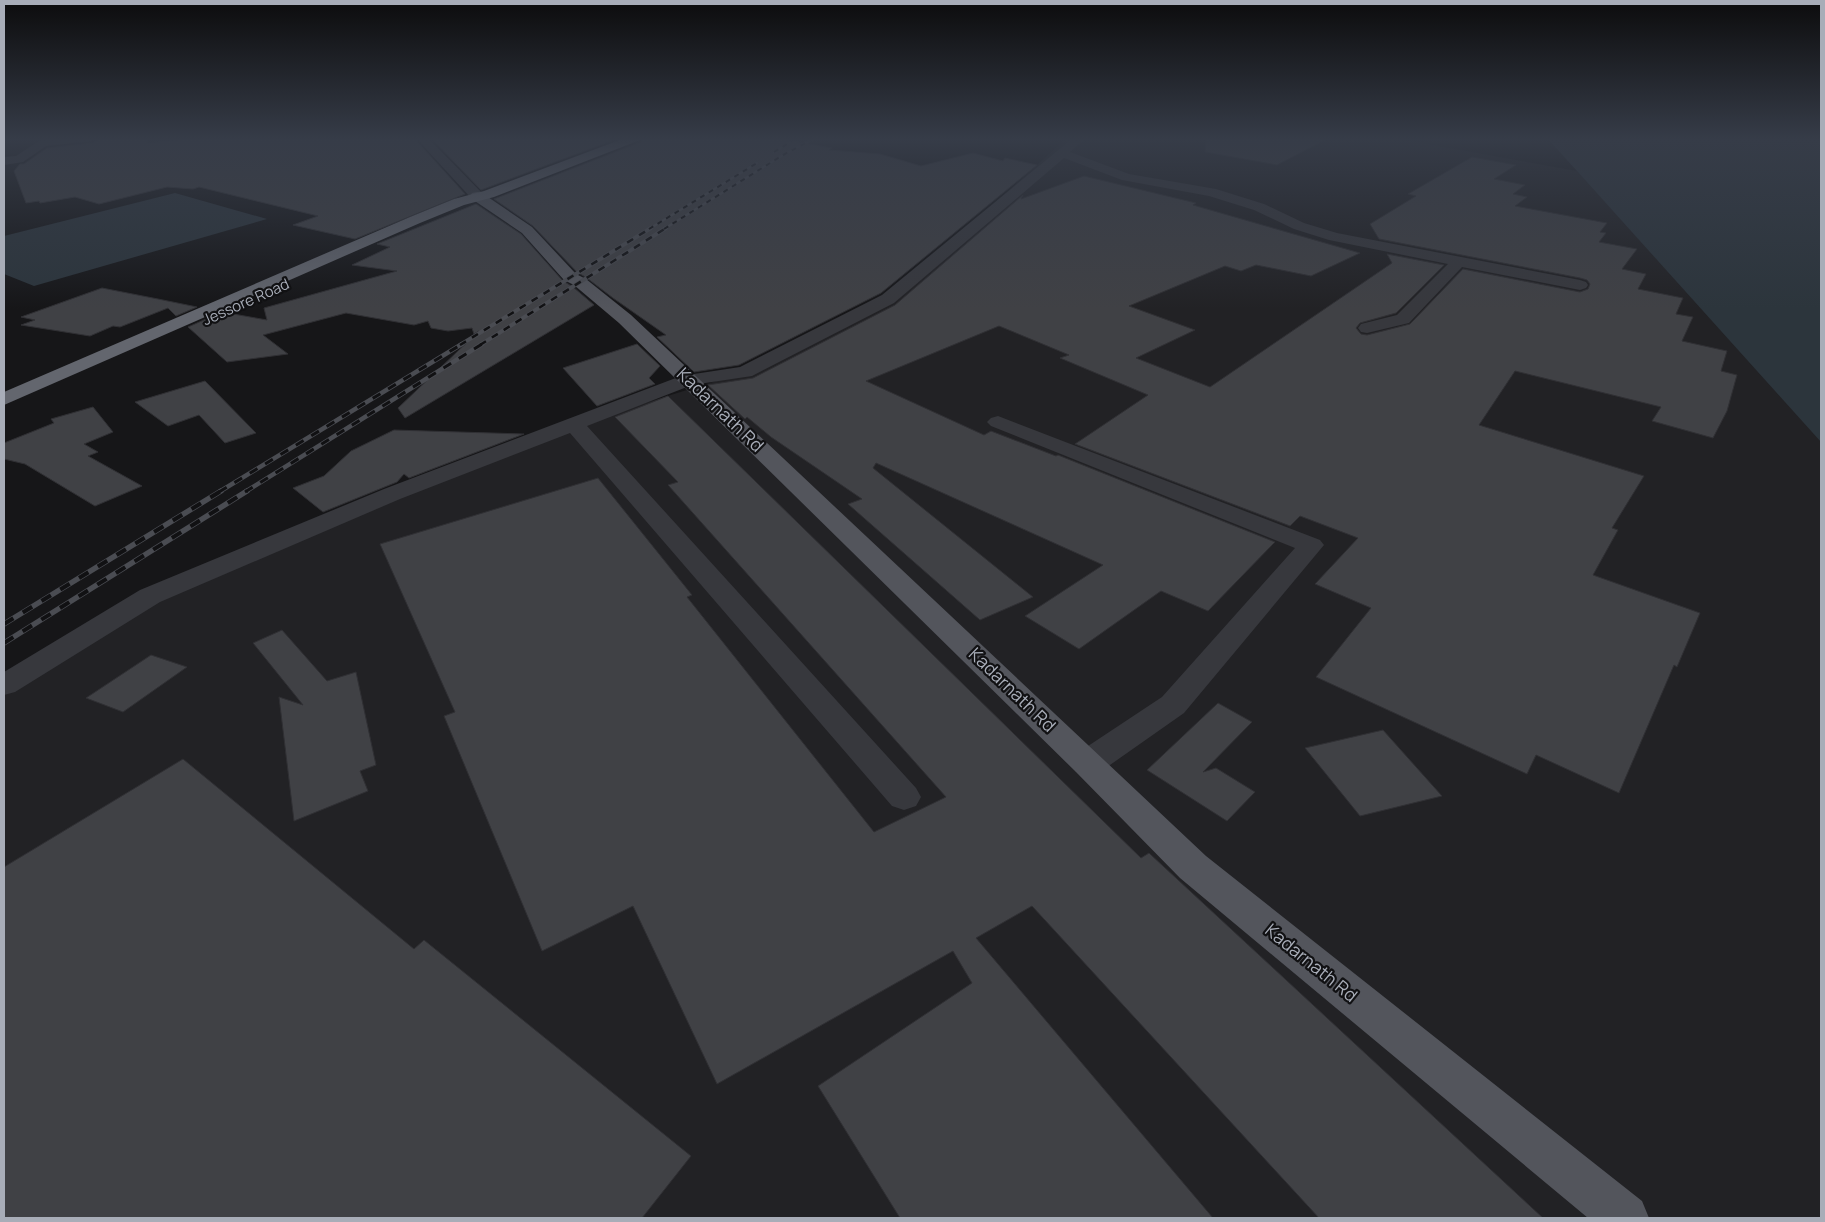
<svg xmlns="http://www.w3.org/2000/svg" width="1825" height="1222" viewBox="0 0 1825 1222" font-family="Manrope,sans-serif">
<rect width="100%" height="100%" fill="#161618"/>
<polygon fill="#222225" points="1067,138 1394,138 1577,171 1821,434 1821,1218 4,1218 4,692 209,571 574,425 745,372 888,299"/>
<g fill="#2c353c">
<polygon points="1547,138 1821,138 1821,442 1577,171"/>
<polygon points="175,193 267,219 34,286 4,274 4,236"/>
</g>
<g fill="#404145" stroke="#303034">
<polygon points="100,138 149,138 147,143 198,138 414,138 465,194 355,239 293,225 318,216 199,187 193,189 167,187 99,204 75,197 40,203 39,201 26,203 14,171 20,164 24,164 47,148 92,143"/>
<polygon points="431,138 619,138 481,190"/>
<polygon points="644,138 776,138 832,148 829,150 880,154 921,166 973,153 1003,161 1005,158 1037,165 881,293 739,365 694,372 657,337 666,335 613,298 587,278 577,272 533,226 494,199 641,142"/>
<polygon points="1206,138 1329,138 1277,165 1205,152"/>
<polygon points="1472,157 1516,165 1494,179 1525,185 1513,194 1527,197 1515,206 1607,223 1600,232 1606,233 1599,242 1637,249 1622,269 1646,274 1638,289 1683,298 1676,314 1693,317 1682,341 1727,351 1721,371 1737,375 1727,411 1713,438 1652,421 1661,407 1515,371 1479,425 1644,476 1612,528 1618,530 1593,575 1700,613 1677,667 1674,665 1619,793 1536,755 1527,774 1316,677 1371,608 1315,584 1358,538 1300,516 1290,526 1075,444 1148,395 1060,358 1069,355 999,326 866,381 984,435 991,431 1056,456 1058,455 1275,542 1208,611 1161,591 1079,649 1025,616 1103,565 876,463 873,468 1033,597 980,620 848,504 862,499 771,437 747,417 745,419 708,385 753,378 895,305 1023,195 1021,199 1084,176 1196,203 1193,205 1360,253 1311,276 1256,265 1241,271 1225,266 1129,306 1195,330 1136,358 1210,387 1392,263 1387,254 1444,265 1396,313 1360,323 1356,328 1361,334 1367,335 1410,324 1463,269 1580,292 1588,289 1590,284 1587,280 1580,278 1379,239 1370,224 1416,196 1408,194"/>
<polygon points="476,204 521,234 563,281 573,287 594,305 405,418 398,408 479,331 474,334 472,328 448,331 431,328 428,321 414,325 346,313 263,335 288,354 227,362 188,327 222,312 267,320 264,308 397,271 352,265 390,247 377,244"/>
<polygon points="102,288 158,299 197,307 176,316 168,308 120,327 113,326 90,336 21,325 35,320 21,317"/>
<polygon points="637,344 660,366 649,378 655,384 597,406 563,368"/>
<polygon points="205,381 256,433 225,443 199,415 168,426 135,402"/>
<polygon points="668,396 1141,858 1149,853 1543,1218 1319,1218 1032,906 976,938 1213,1218 900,1218 818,1086 972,983 953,951 717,1084 633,906 542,951 444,716 455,712 380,544 598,478 692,595 687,597 874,832 946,797 668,485 678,482 615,417"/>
<polygon points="93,407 113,432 84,444 98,452 88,456 142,486 95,506 25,464 4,459 4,443 54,423 51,419"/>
<polygon points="394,430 524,434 409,478 404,474 397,482 323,512 293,488 324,476 351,451"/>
<polygon points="282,630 327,681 356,672 376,765 360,771 368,791 294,821 279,697 303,705 253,643"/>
<polygon points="151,655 187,667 123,712 86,698"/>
<polygon points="1218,703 1252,722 1203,772 1216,768 1255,792 1227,821 1147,770"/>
<polygon points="1383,730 1442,796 1360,816 1305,748"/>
<polygon points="183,759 414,949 424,940 691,1156 642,1218 4,1218 4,867"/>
</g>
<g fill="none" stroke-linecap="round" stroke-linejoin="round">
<g fill="#37383d" fill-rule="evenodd">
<polygon points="58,138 98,138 92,141 46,146 23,162 4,165 4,157 16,156 39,141"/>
<polygon points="416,138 428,138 482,193 484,196 482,199 472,199"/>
<polygon points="1073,138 1086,138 1070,152 1129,174 1216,189 1264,204 1304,223 1337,233 1580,280 1586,282 1588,285 1586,288 1580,290 1462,267 1409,323 1367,333 1361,332 1358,328 1361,324 1397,315 1448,264 1329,240 1294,229 1254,210 1209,196 1122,180 1064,158 894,303 752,376 692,385 587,426 916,788 921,797 916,806 904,810 892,806 570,433 400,499 160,602 15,692 4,695 4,672 140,590 384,489 681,376 740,367 882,295"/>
<polygon points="998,416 1320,540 1324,545 1184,713 1100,772 1088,775 1076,772 1072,763 1076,754 1162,697 1295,548 991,426 987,422 991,418"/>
</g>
<polygon fill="#53555c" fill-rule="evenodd" points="477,192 482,193 532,227 576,274 586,279 631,315 1206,856 1642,1201 1649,1218 1588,1218 1180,878 1076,772 619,323 574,285 564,280 522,233 472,199 470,196 472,193"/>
<polygon fill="#63666e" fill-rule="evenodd" points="625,138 642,138 640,140 494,197 464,205 420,223 4,405 4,392 410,217 454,199 484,191"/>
<defs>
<g id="rail-far3">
<polyline points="774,152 797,138"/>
<polyline points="649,229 757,163"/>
<polyline points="664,229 783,155 815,138"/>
</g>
<g id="rail-far2">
<polyline points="460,345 651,228"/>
<polyline points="480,345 666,228"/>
</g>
<g id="rail-far1">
<polyline points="219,492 462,344"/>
<polyline points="245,492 482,344"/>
</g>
<g id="rail">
<polyline points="4,624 221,491"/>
<polyline points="4,643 247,491"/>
</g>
</defs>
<use href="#rail-far3" stroke="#4a4c52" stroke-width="2.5"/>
<use href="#rail-far2" stroke="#4a4c52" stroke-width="4"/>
<use href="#rail-far1" stroke="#4a4c52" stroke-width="4.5"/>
<use href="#rail" stroke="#4a4c52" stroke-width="5.5"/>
<use href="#rail-far3" stroke="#111113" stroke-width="2" stroke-dasharray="5" stroke-linecap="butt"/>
<use href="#rail-far2" stroke="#111113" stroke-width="2.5" stroke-dasharray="7" stroke-linecap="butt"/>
<use href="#rail-far1" stroke="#111113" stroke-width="3" stroke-dasharray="9" stroke-linecap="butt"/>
<use href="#rail" stroke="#111113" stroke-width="4" stroke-dasharray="11" stroke-linecap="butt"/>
</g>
<linearGradient id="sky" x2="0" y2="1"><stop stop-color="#0c0c0d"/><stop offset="0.45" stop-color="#363c48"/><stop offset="1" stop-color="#363c48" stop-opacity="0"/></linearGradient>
<rect width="1825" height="309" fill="url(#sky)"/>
<g text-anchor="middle" stroke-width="4.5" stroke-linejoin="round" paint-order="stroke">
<g font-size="15" fill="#a8adb8" stroke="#111113">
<text transform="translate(246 302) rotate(-24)" y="5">Jessore Road</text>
</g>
<g font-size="18" fill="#a8adb8" stroke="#111113">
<text transform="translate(720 410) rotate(44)" y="6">Kadarnath Rd</text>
<text transform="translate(1012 690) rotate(44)" y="6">Kadarnath Rd</text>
<text transform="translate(1311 963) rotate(39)" y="6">Kadarnath Rd</text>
</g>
</g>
<rect width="1825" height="1222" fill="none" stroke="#a8adb8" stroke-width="10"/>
</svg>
